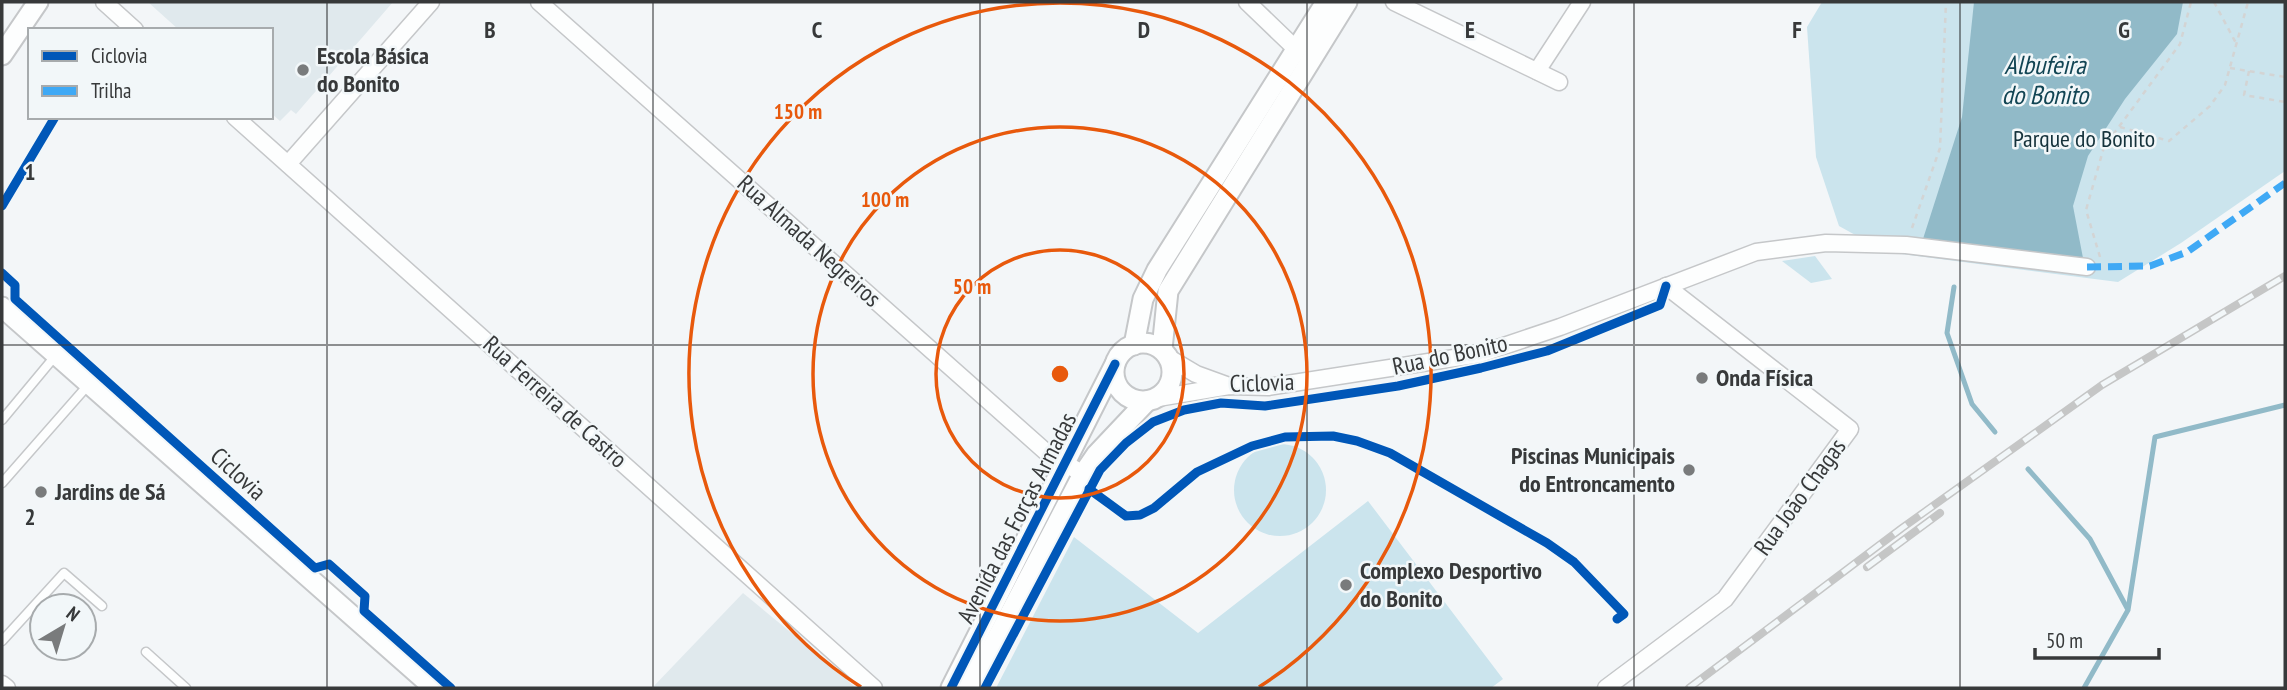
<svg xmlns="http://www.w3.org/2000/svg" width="2287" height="690" viewBox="0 0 2287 690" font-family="'PT Sans Narrow',sans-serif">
<rect width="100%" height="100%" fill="#f3f6f8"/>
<g fill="#e0e9ed">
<polygon points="148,2 393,2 296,114 291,110 280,121 271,113 271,30 179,30"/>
<polygon points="743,593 834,668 856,688 652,688"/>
</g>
<g fill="#cbe4ed">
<polygon points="1822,2 2285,2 2285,171 2181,243 2118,282 1886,252 1839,226 1816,157 1807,27"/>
<polygon points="1815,256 1832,279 1811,283 1782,261"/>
<circle cx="1280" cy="490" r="46"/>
<polygon points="1368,501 1503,679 1491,688 996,688 1074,537 1198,633"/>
</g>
<polygon fill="#91bac8" points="1974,2 2183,2 2177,34 2125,99 2088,156 2073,206 2083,258 1922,242 1962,117"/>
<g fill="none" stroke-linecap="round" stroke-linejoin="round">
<g stroke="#91bac8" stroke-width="5">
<polyline points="1954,287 1947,333 1972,404 1995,432"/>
<polyline points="2028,469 2090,539 2127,608"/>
<polyline points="2084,688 2128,610 2155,437 2285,405"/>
</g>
<defs>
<g id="service">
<polyline points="2,420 56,355"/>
<polyline points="2,483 89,384"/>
<polyline points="2,641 64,573 102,606"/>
<polyline points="146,652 186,688"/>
</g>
<g id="minor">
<polyline points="104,2 135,30"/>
<polyline points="539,2 1046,452 1083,474"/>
<polyline points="1247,2 1296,49"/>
<polyline points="1394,2 1559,82"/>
<polyline points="1537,71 1582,2"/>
<polyline points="235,117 874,688"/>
<polyline points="288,164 431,2"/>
<polyline points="1169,358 1196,374 1229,386"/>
<polyline points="1158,398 1229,386 1268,387 1480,354 1560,327 1756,252 1826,243 1906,245 2087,267"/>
<polyline points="2,684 7,688"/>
<polyline points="1606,688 1725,599 1850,429 1666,286"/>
</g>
<g id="tertiary">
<polyline points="2,55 38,2"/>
<polyline points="2,307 434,688"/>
<circle cx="1143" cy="372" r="29"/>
<polyline points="1134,345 1143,299 1157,270 1326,2"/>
<polyline points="1162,349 1168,291 1347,2"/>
<polyline points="951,688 1115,364"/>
<polyline points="971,688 1083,474 1096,455 1147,401"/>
</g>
</defs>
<use href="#service" stroke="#c5c7c9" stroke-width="11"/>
<use href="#minor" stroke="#c5c7c9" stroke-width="19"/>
<use href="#tertiary" stroke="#c5c7c9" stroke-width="23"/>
<g stroke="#d3d4d4" stroke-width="2.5" stroke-dasharray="5 5" stroke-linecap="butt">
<polyline points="2214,2 2237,45"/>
<polyline points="2230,68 2285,77"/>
<polyline points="2249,71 2244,95 2285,102"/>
<polyline points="2120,127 2169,141 2210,106 2225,85 2248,2"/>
<polyline points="1912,228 1940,148 1946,2"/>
<polyline points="2100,257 2086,210 2104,147 2180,44 2191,2"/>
</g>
<use href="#service" stroke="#fdfefe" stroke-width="8"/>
<use href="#minor" stroke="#fdfefe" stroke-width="16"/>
<use href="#tertiary" stroke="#fdfefe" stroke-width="19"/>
<defs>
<g id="rail">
<polyline points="1867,567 1940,513"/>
<polyline points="1689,688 1902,528 2102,385 2285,276"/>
</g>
</defs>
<use href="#rail" stroke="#c5c6c6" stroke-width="8"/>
<use href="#rail" stroke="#f2f7f9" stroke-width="5" stroke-dasharray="16" stroke-linecap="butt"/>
<polyline stroke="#3fa9f5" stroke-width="7" stroke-dasharray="14 7" stroke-linecap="butt" points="2087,267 2150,266 2187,252 2285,183"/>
<defs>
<g id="cycleway">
<polyline points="2,206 55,117"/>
<polyline points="2,273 15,285 15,299 315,568 329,564 365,596 364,611 451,688"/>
<polyline points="1089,489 1126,516 1140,515 1154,508 1197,472 1252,446 1285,437 1333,436 1357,441 1390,453 1547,543 1574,562 1624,614 1617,619"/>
<polyline points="951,688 1115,364"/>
<polyline points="985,688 1100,470 1126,443 1153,422 1184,410 1221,403 1265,406 1398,386 1481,368 1547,351 1660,305 1666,286"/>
</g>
</defs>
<use href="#cycleway" stroke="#f2f7f9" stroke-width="13"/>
<use href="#cycleway" stroke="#0057b8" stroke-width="9"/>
</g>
<path fill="none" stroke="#37393a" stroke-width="2" stroke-opacity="0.55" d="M327 2V688M653 2V688M980 2V688M1307 2V688M1634 2V688M1960 2V688M2 345H2285"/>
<g fill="none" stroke="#e8590c" stroke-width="3.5">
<circle cx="1060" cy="374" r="124"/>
<circle cx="1060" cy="374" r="247"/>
<path d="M861 687A371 371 0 1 1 1259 687"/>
</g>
<g fill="#797b7c" stroke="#f2f7f9" stroke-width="2.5">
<circle cx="303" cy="70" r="7"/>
<circle cx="1702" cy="378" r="7"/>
<circle cx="1689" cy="470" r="7"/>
<circle cx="41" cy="492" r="7"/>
<circle cx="1346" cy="585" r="7"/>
</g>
<g text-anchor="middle" stroke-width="5" stroke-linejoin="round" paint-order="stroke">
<g font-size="24" font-weight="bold" fill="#37393a" stroke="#f2f7f9" text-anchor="start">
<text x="317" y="64">Escola Básica<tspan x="317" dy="28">do Bonito</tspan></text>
<text x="1716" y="386">Onda Física</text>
<text x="1675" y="464" text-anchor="end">Piscinas Municipais<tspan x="1675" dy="28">do Entroncamento</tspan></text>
<text x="55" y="500">Jardins de Sá</text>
<text x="1360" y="579">Complexo Desportivo<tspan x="1360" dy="28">do Bonito</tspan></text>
</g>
<g font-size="24" fill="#15323b" stroke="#f2f7f9">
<text x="2084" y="147">Parque do Bonito</text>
</g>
<g font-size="24" fill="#37393a" stroke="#f2f7f9">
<text transform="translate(809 241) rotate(42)" y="8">Rua Almada Negreiros</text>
<text transform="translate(1450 355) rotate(-12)" y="8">Rua do Bonito</text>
<text transform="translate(1262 383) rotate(-2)" y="8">Ciclovia</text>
<text transform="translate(555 402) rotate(42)" y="8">Rua Ferreira de Castro</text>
<text transform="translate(238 474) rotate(42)" y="8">Ciclovia</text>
<text transform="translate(1800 497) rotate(-54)" y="8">Rua João Chagas</text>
<text transform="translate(1017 518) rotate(-63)" y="8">Avenida das Forças Armadas</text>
</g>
<g font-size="26" font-style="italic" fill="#124554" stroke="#f2f7f9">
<text x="2045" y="74">Albufeira<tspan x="2045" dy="30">do Bonito</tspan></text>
</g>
</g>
<g font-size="23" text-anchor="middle" font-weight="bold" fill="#37393a" stroke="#f2f7f9" stroke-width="5" stroke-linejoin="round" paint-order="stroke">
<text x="490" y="38">B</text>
<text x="817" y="38">C</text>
<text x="1144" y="38">D</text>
<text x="1470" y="38">E</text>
<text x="1797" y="38">F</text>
<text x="2124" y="38">G</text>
<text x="30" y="180">1</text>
<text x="30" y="525">2</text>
</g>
<circle cx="1060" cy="374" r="10" fill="#e8590c" stroke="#f2f7f9" stroke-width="3.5"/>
<g font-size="21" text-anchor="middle" font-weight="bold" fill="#e8590c" stroke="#f2f7f9" stroke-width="5" stroke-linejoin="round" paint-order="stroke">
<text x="798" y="119">150 m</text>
<text x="885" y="207">100 m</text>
<text x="972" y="294">50 m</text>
</g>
<rect width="2287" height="690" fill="none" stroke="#37393a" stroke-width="7"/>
<rect x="28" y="28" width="245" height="91" fill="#f2f7f9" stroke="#a7abad" stroke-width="2"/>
<rect x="42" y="51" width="35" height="10" fill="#0057b8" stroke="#a7abad" stroke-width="2"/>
<text x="91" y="63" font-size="21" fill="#37393a">Ciclovia</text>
<rect x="42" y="86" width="35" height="10" fill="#3fa9f5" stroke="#a7abad" stroke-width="2"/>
<text x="91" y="98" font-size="21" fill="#37393a">Trilha</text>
<g transform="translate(63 627) rotate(38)"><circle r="33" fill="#f2f7f9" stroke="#a7abad" stroke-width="2"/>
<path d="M0-5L12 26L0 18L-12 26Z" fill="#797b7c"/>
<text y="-10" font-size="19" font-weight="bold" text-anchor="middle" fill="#37393a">N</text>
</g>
<path d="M2035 648v10h124v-10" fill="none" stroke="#37393a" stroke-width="3.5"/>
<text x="2046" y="648" font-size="21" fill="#37393a" stroke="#f2f7f9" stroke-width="5" paint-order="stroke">50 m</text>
</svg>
